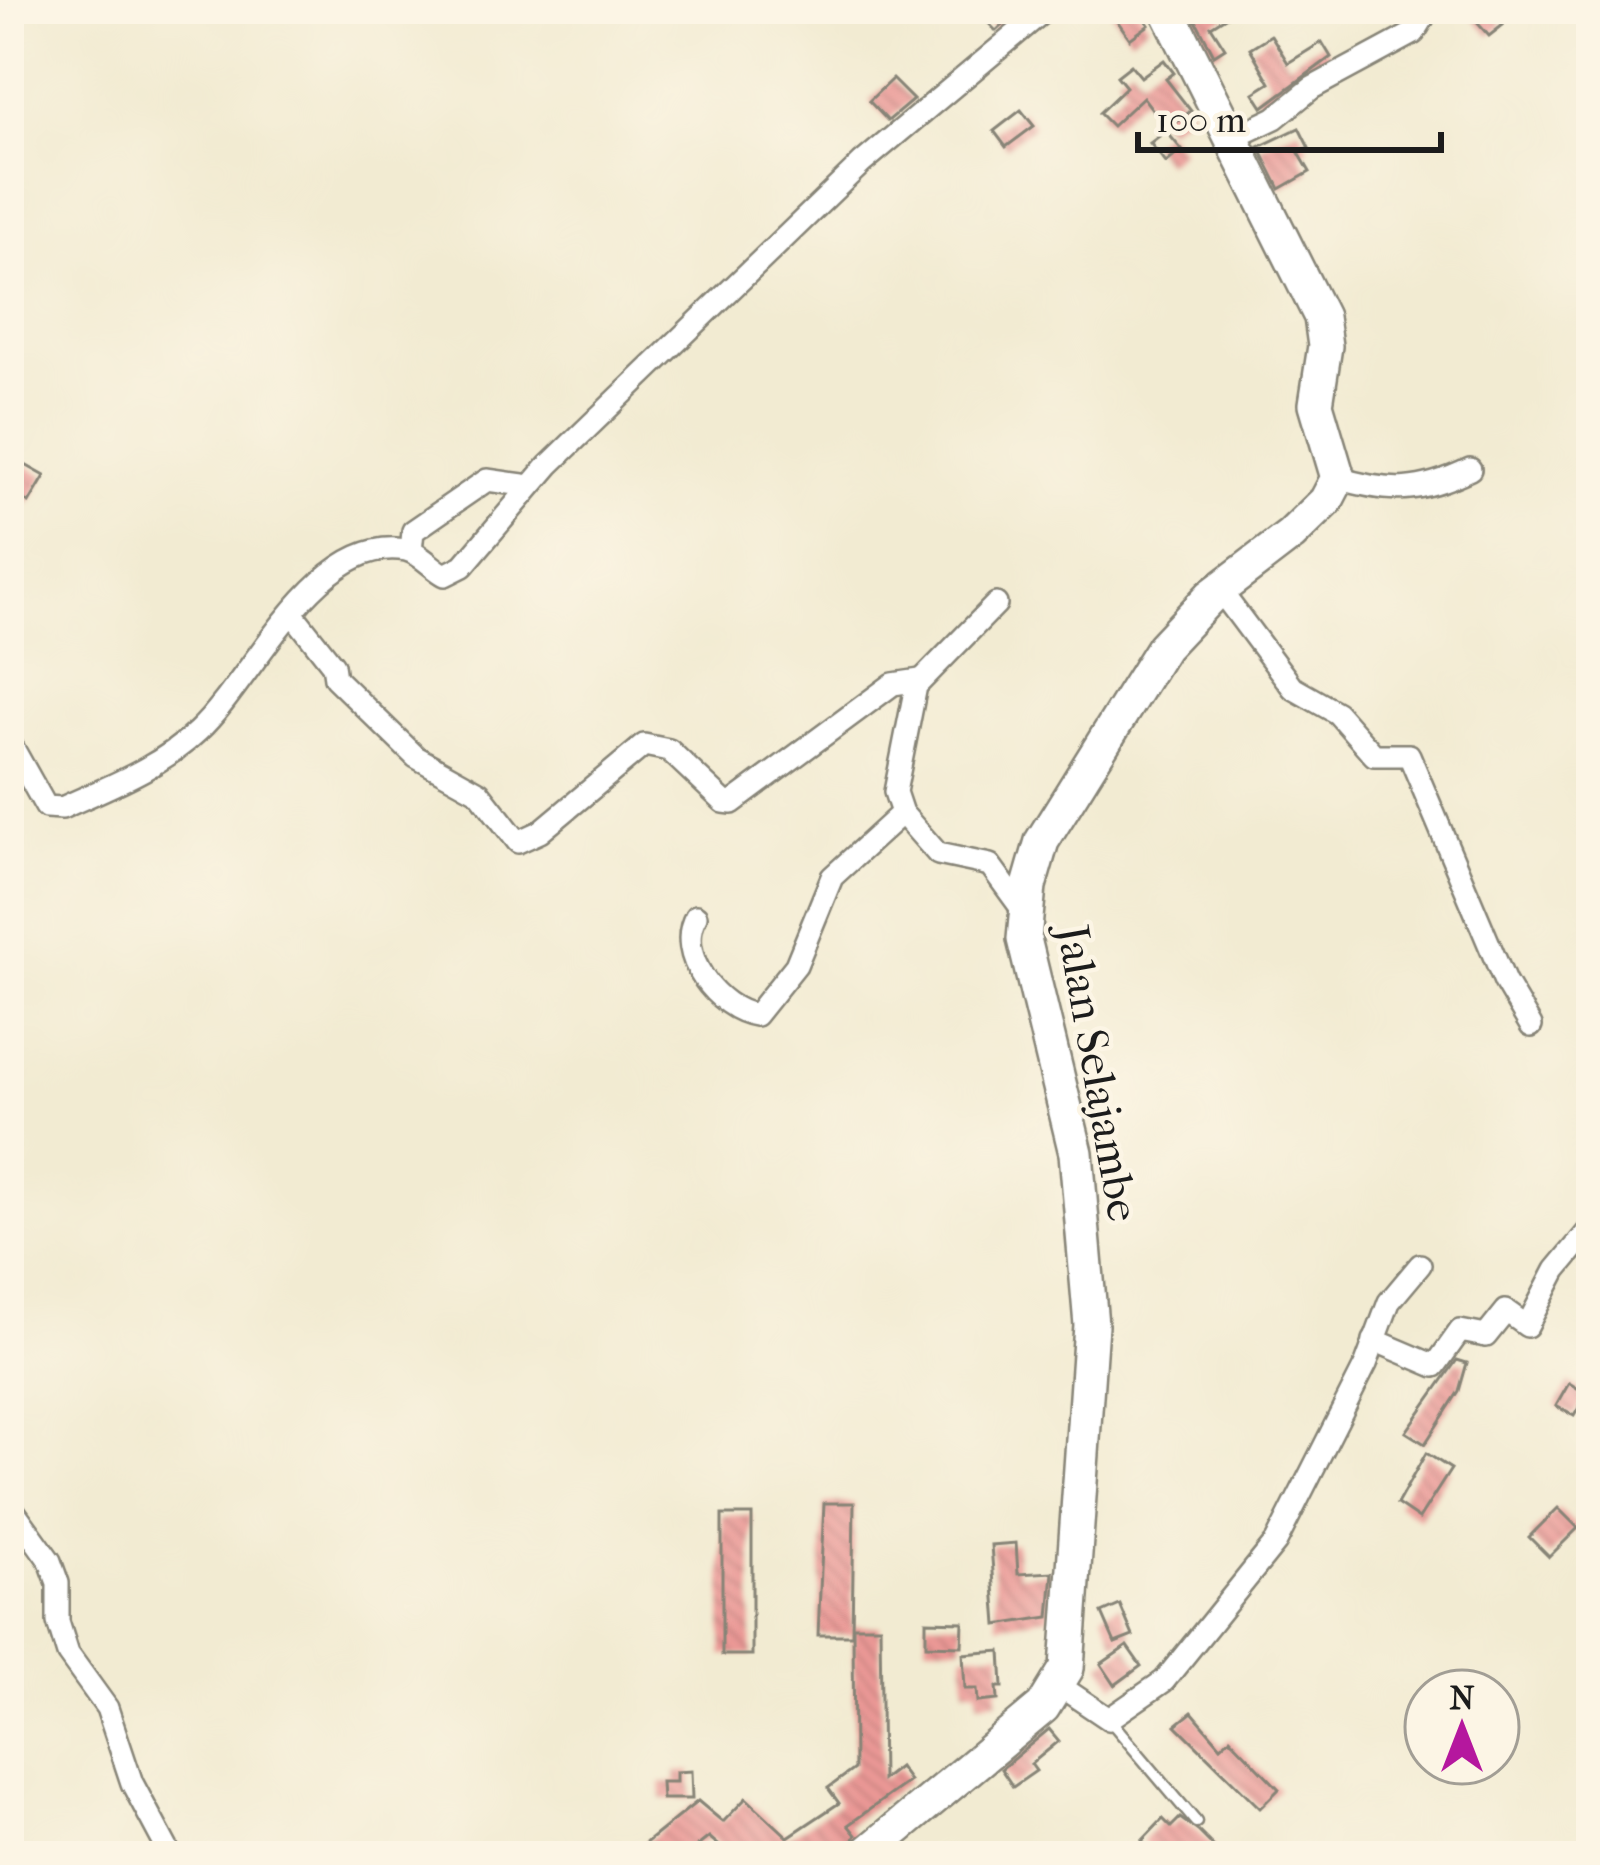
<svg xmlns="http://www.w3.org/2000/svg" width="1600" height="1865" viewBox="0 0 1600 1865" font-family="'IM FELL French Canon',serif">
<defs>
<pattern id="building-back-hatch" width="6" height="6" patternUnits="userSpaceOnUse" patternTransform="scale(3)"><rect width="6" height="6" fill="#ea9895"/><path d="M-1 5l2 2M0 0l6 6M5-1l2 2" fill="none" stroke="#c88280"/></pattern>
</defs>
<rect width="100%" height="100%" fill="#fcf5e5"/>
<filter id="ink" filterUnits="userSpaceOnUse"><feTurbulence type="fractalNoise" baseFrequency=".00833" numOctaves="2"/><feDisplacementMap in="SourceGraphic" scale="24" xChannelSelector="R" yChannelSelector="G"/><feConvolveMatrix kernelMatrix="1 2 1 2 8 2 1 2 1" color-interpolation-filters="sRGB"/></filter>
<filter id="wash" filterUnits="userSpaceOnUse"><feTurbulence type="fractalNoise" baseFrequency=".004" numOctaves="4" result="noise"/><feDisplacementMap in="SourceGraphic" scale="48" xChannelSelector="R" yChannelSelector="G"/><feGaussianBlur stdDeviation="2.7" result="paint"/><feColorMatrix in="noise" values="0 0 0 0 0 0 0 0 0 0 0 0 0 0 0 0 0 1.4 0 .05"/><feComposite in="paint" operator="in"/></filter>
<g filter="url(#wash)">
<rect width="100%" height="100%" fill="#f2ebd2"/>
<g id="blocks">
<g fill="url(#building-back-hatch)">
<polygon points="975,9 1019,9 996,31"/>
<polygon points="1109,9 1138,9 1149,25 1130,39"/>
<polygon points="1199,9 1238,9 1211,26 1225,48 1214,55 1192,13"/>
<polygon points="1465,9 1489,9 1503,25 1489,36"/>
<polygon points="1271,35 1288,63 1322,42 1331,57 1263,107 1254,93 1270,83 1250,48"/>
<polygon points="1164,60 1174,73 1166,79 1191,111 1167,129 1143,97 1112,126 1099,113 1126,87 1117,76 1131,65 1141,77"/>
<polygon points="892,79 913,100 888,121 869,101"/>
<polygon points="1021,110 1034,126 1006,147 994,131"/>
<polygon points="1299,128 1309,148 1299,153 1310,172 1280,189 1259,147"/>
<polygon points="1166,131 1182,150 1166,163 1150,143"/>
<polygon points="20,462 45,476 29,503 9,491"/>
<polygon points="1457,1360 1467,1363 1459,1391 1425,1444 1406,1432"/>
<polygon points="1569,1383 1587,1394 1574,1416 1556,1406"/>
<polygon points="1426,1453 1451,1469 1419,1519 1397,1504"/>
<polygon points="824,1503 854,1503 852,1635 818,1635"/>
<polygon points="1558,1508 1578,1528 1549,1557 1529,1537"/>
<rect x="722" y="1515" width="30" height="140"/>
<polygon points="1016,1543 1018,1574 1053,1572 1049,1617 997,1625 991,1545"/>
<polygon points="1120,1605 1133,1636 1115,1643 1102,1613"/>
<polygon points="926,1621 963,1622 962,1646 926,1645"/>
<polygon points="853,1626 880,1626 882,1780 899,1767 909,1781 848,1825 856,1835 843,1856 731,1856 709,1837 685,1856 629,1856 698,1801 723,1822 746,1798 788,1837 839,1803 828,1788 854,1769"/>
<polygon points="1127,1646 1141,1666 1115,1685 1101,1664"/>
<polygon points="1001,1651 1003,1687 997,1687 998,1700 978,1702 977,1689 965,1689 963,1654"/>
<polygon points="1192,1712 1221,1746 1230,1738 1279,1789 1260,1808 1176,1725"/>
<polygon points="1049,1729 1059,1741 1031,1764 1036,1771 1013,1787 1001,1769"/>
<polygon points="691,1771 692,1799 662,1799 661,1782 676,1782 676,1772"/>
<polygon points="1180,1818 1198,1831 1223,1856 1157,1856 1142,1841 1163,1819 1171,1827"/>
</g>
</g>
</g>
<g filter="url(#ink)">
<use href="#blocks" fill-opacity="0" stroke="#878477" stroke-width="3"/>
<g fill="none" stroke-linecap="round" stroke-linejoin="round">
<defs>
<polyline id="lane" points="1109,1719 1196,1822"/>
<g id="street">
<polyline points="1233,138 1275,118 1312,88 1414,33 1422,20 1418,9"/>
<path d="M1338 478C1390 494 1420 493 1470 469"/>
<polyline points="411,551 413,531 487,480 530,486"/>
<polyline points="1219,589 1293,688 1337,713 1374,755 1409,755 1505,982 1531,1026"/>
<polyline points="996,604 916,686 895,792 902,813 938,854 990,865 1025,913"/>
<polyline points="292,613 333,665 335,678 416,757 479,792 518,842 540,832 644,745 669,750 724,802 732,803 893,684 920,680"/>
<path d="M9 741 46 807 62 808C110 786 159 768 198 731 253 680 317 533 406 550 420 553 432 568 445 575L463 566 549 465 862 163 1046 9"/>
<path d="M696 916C674 954 718 1010 756 1015L796 965 832 877 902 813"/>
<polyline points="1374,1340 1435,1366 1460,1331 1486,1336 1506,1311 1527,1326 1556,1270 1591,1228"/>
<polyline points="9,1504 50,1561 58,1583 58,1622 68,1654 107,1708 132,1783 171,1856"/>
<polyline points="1060,1686 1109,1719 1164,1681 1276,1542 1366,1364 1389,1302 1420,1265"/>
</g>
<polyline id="secondary" points="864,1856 1043,1707 1067,1668 1091,1325 1076,1153 1024,939 1029,886 1042,841 1163,647 1211,596 1291,535 1326,501 1338,478 1316,404 1325,346 1321,317 1167,9"/>
</defs>
<use href="#lane" stroke="#878477" stroke-width="15"/>
<use href="#street" stroke="#878477" stroke-width="26"/>
<use href="#secondary" stroke="#878477" stroke-width="38"/>
<use href="#lane" stroke="#fff" stroke-width="10"/>
<use href="#street" stroke="#fff" stroke-width="21"/>
<use href="#secondary" stroke="#fff" stroke-width="33"/>
</g>
</g>
<g text-anchor="middle" stroke-width="9" stroke-linejoin="round" paint-order="stroke">
<g font-size="45" fill="#1c1c1c" stroke="#fcf5e5">
<text transform="translate(1099 1073) rotate(80)" y="16">Jalan Selajambe</text>
</g>
</g>
<rect width="1600" height="1865" fill="none" stroke="#fcf5e5" stroke-width="48"/>
<g transform="translate(1462 1727)"><circle r="57" fill="#fcf5e5" stroke="#a29e95" stroke-width="3"/>
<path d="M0-9L21 45L0 30L-21 45Z" fill="#b5179e"/>
<text y="-18" font-size="33" font-weight="bold" text-anchor="middle" fill="#1c1c1c">N</text>
</g>
<path d="M1138 132v18h303v-18" fill="none" stroke="#1c1c1c" stroke-width="6"/>
<text x="1156" y="132" font-size="36" fill="#1c1c1c" stroke="#fcf5e5" stroke-width="9" paint-order="stroke">100 m</text>
</svg>
